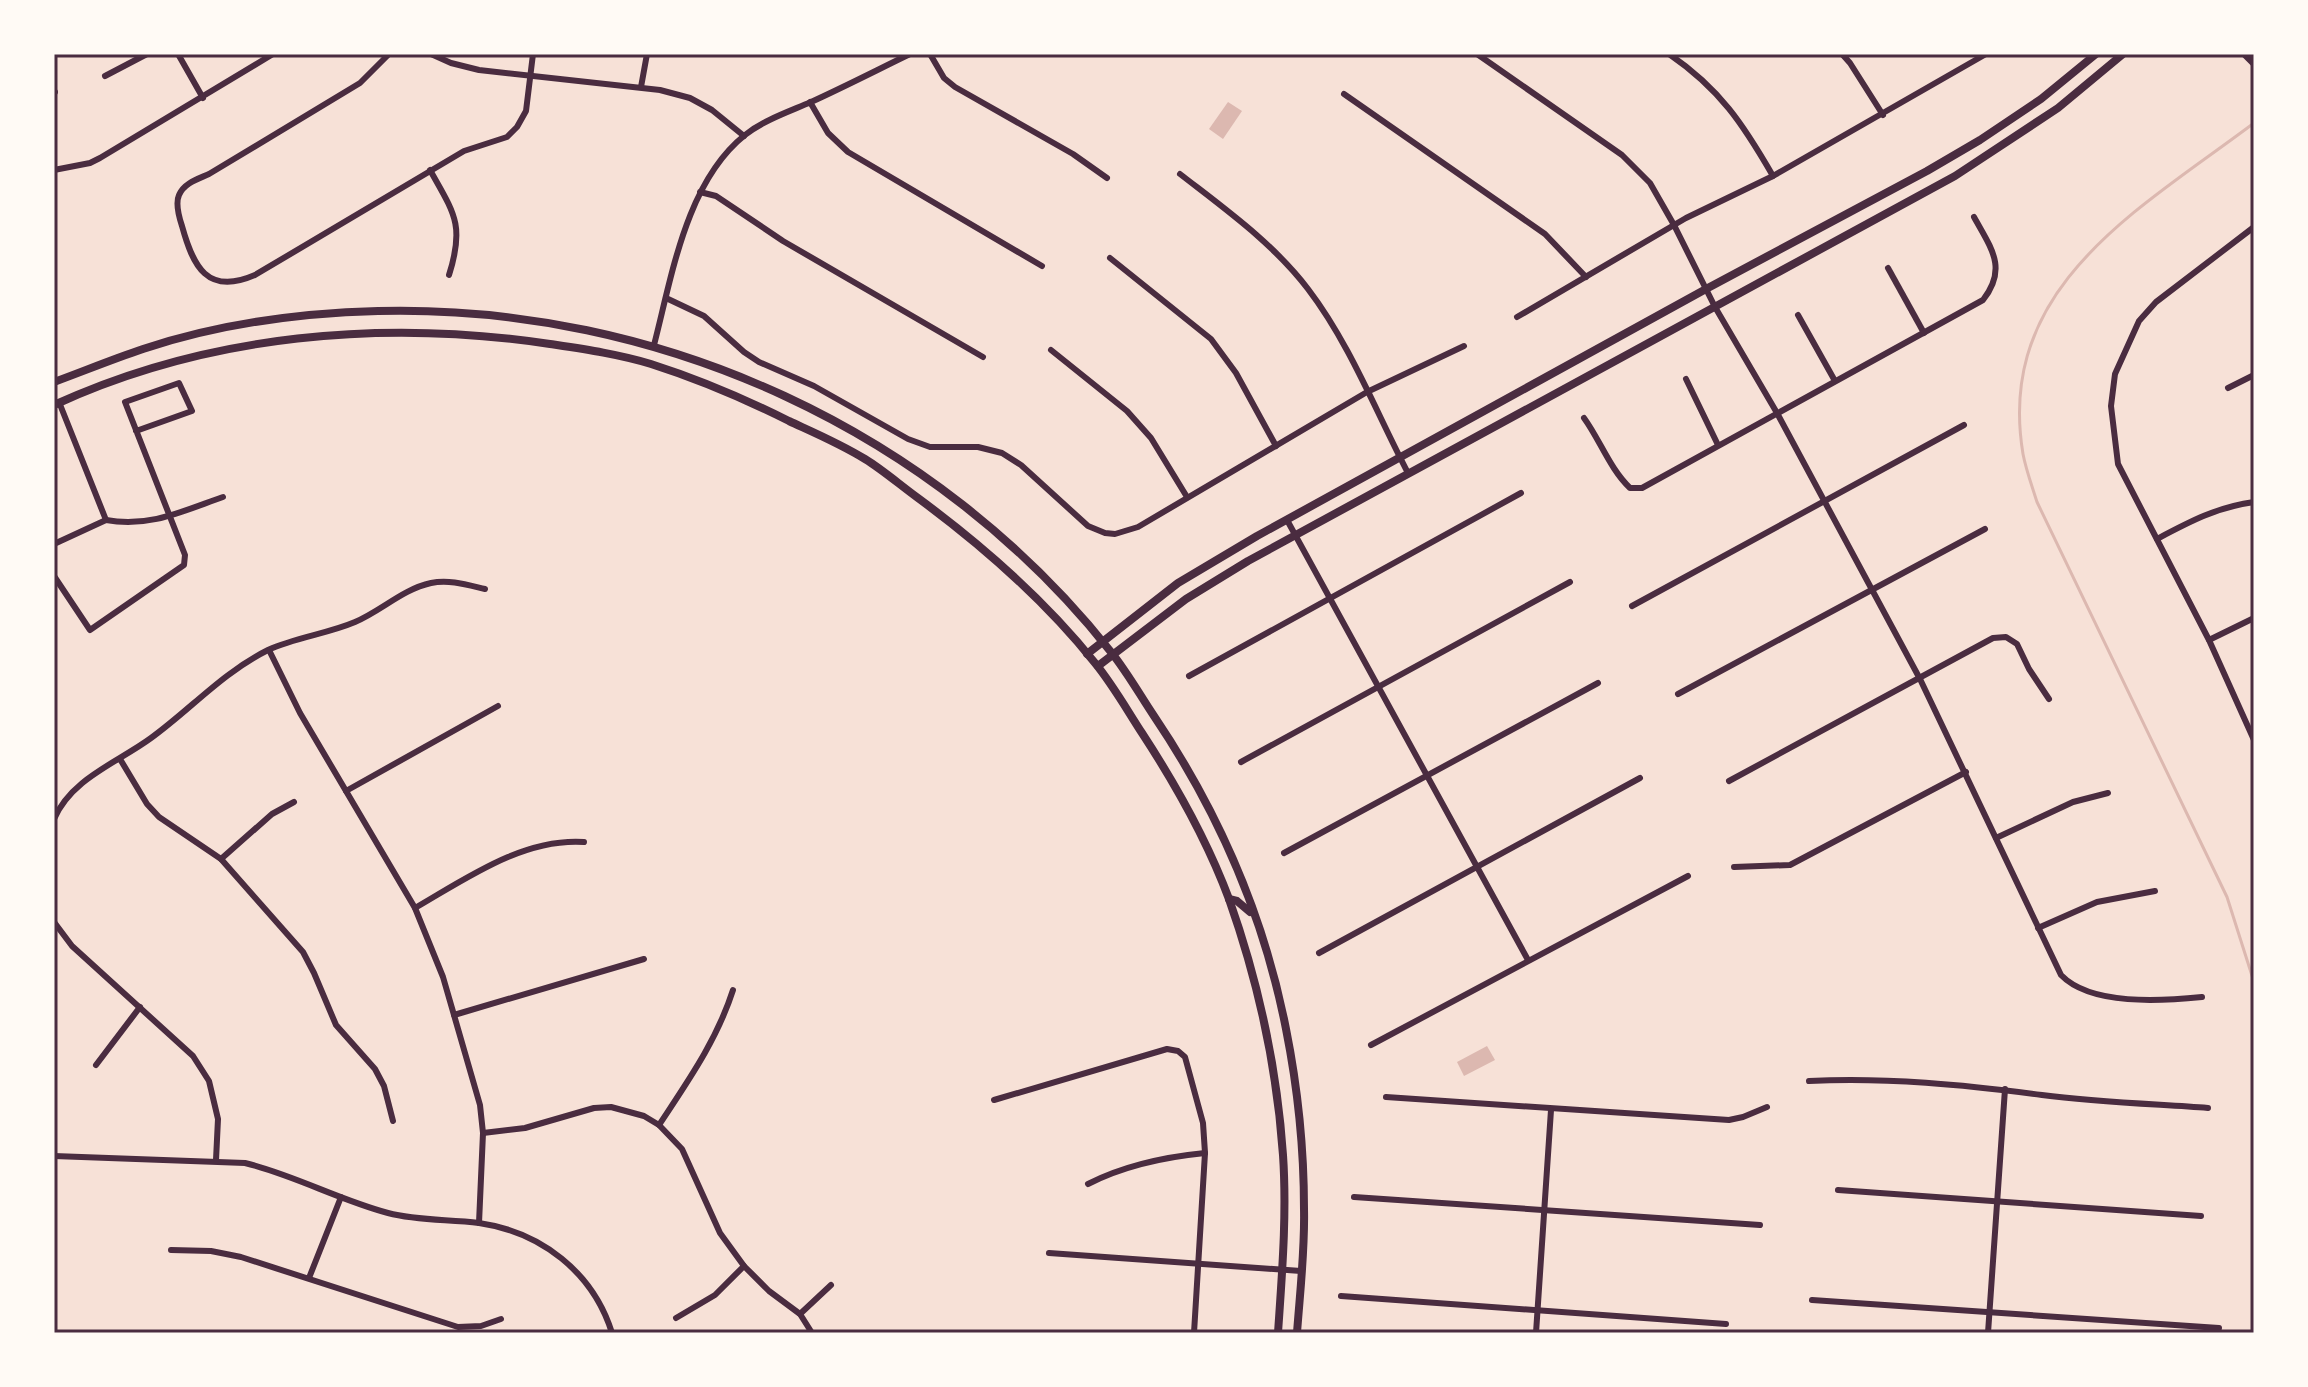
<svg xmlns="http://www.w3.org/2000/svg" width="2308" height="1387" viewBox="0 0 2308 1387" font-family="'Nunito Sans',sans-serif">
<rect width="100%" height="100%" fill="#f7e1d7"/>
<g fill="#dcb8b0">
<polygon points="1228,102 1242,111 1223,139 1209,129"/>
<polygon points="1487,1046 1495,1060 1464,1076 1457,1062"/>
</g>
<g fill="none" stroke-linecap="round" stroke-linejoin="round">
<path stroke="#dcb8b0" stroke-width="3" d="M2254 123C2140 209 1995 286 2023 454 2026 470 2032 486 2037 502L2227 897 2254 982"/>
<g stroke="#4a2c40" stroke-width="6">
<polyline points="178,54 203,98"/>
<path d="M389 54 360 83 209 174C198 179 184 183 179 195 175 204 179 217 182 226 193 266 207 296 255 275L464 151 507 137 517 127 526 111 533 54"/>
<polyline points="431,54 451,63 479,70 660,90 690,98 712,110 744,136"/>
<polyline points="930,54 944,78 955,87 1073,154 1107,178"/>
<path d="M1477 54 1622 155 1650 183 1674 225 1715 307 1777 413 1920 679 2061 975C2091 1006 2162 1001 2202 997"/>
<path d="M1669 54C1720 89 1743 124 1773 176"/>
<polyline points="1842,54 1850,63 1883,115"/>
<polyline points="105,76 147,54"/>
<polyline points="641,87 647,54"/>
<polyline points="54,92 55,92"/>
<polyline points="1344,94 1545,234 1586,277"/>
<polyline points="810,102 828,133 848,152 1042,266"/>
<polyline points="54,170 90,163 100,158 273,54"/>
<path d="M430 170C454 213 465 225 449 275"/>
<path d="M1180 174C1225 209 1273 243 1308 289 1350 344 1376 412 1408 473"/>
<polyline points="700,192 716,196 783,241 983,357"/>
<polyline points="2254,227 2156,302 2139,321 2115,374 2111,406 2118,464 2209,640 2254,740"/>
<polyline points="1110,258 1211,339 1236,373 1276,446"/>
<polyline points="1888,268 1924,333"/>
<polyline points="666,298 704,316 744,352 759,362 814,386 908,439 930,447 978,447 1002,453 1021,465 1088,526 1105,533 1115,534 1138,527 1367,392 1464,346"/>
<polyline points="1798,315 1835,381"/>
<polyline points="1517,317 1686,218 1773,176 1986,54"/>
<path d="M654 345C672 276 686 182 745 135 764 120 788 112 811 102 844 87 877 70 910 54"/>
<polyline points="1051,350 1127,411 1151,438 1187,497"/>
<polyline points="1686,379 1718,445"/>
<polyline points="2228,388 2254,375"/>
<path d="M1584 418C1600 440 1610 469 1630 488H1642L1983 300C2008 268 1991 248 1974 217"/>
<path d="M106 520C149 528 183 511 223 497"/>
<polyline points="1287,520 1528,960"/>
<path d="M2157 539C2189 522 2217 507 2254 502"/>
<polyline points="54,544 106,520 59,402"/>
<polyline points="54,576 90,630 184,565 185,555 125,402 179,383 192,411 136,431"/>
<polyline points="1632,606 1964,425"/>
<polyline points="2209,640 2254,618"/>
<polyline points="269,650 300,713 415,908 443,977 480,1105 483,1133 479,1223"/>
<polyline points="1189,676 1521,493"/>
<polyline points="1678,694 1985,529"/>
<polyline points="120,759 147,804 159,817 221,859 303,952 314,973 336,1025 375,1069 384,1086 393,1121"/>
<polyline points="1241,762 1570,582"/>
<polyline points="1729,781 1993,638 2006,637 2017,644 2029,669 2049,699"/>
<polyline points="346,791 498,706"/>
<path d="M54 819C72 778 117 763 151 738 191 709 222 673 268 650 296 637 327 634 355 622 381 611 403 589 431 583 449 579 468 585 485 589"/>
<polyline points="1996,838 2073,802 2108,793"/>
<polyline points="1284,853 1598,683"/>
<polyline points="221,859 272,814 294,802"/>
<polyline points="1734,867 1790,865 1966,772"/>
<path d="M415 908C467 878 523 838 584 842"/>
<polyline points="54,922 72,946 193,1056 209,1081 218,1119 216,1160"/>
<polyline points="2038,928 2097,902 2155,891"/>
<polyline points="1319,953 1640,778"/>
<polyline points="454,1015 644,959"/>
<polyline points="1371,1045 1688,876"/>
<polyline points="96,1065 140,1007"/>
<path d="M1809 1081C1886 1077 1966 1085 2042 1095 2097 1102 2153 1104 2208 1108"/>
<polyline points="1386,1097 1729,1120 1743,1117 1767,1107"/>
<polyline points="994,1100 1167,1049 1178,1051 1185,1057 1203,1123 1205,1153 1194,1333"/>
<path d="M659 1125C688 1081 717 1040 733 990"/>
<polyline points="483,1133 525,1128 594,1108 611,1107 644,1116 659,1125 682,1149 720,1233 744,1266 769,1291 800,1314 812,1333"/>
<path d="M54 1156 245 1163C294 1175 339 1200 388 1213 418 1221 449 1219 479 1223 541 1232 593 1272 612 1333"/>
<path d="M1088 1184C1125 1165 1164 1157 1205 1153"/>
<polyline points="1838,1190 2201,1216"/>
<polyline points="1354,1197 1760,1225"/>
<polyline points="171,1250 211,1251 241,1257 458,1327 481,1326 501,1319"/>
<polyline points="1049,1253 1301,1271"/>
<polyline points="309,1278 341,1197"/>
<polyline points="1341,1296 1726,1324"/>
<polyline points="1812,1300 2219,1328"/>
<polyline points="800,1314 831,1285"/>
<polyline points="676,1318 715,1295 744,1266"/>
<polyline points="1536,1333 1551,1110"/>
<polyline points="1988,1333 2005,1089"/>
</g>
<g stroke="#4a2c40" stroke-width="8">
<polyline points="2245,54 2254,63"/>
<path d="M54 382C84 371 113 359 143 349 218 324 300 313 378 311 660 304 936 431 1111 652 1127 672 1140 695 1154 716 1218 811 1264 916 1286 1029 1298 1089 1304 1149 1304 1209 1305 1250 1300 1292 1297 1333"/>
<path d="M54 405C208 334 384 319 550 344 583 349 618 354 651 364 698 379 745 399 789 421 815 433 841 444 865 459 883 470 900 485 918 498 983 546 1044 599 1095 663 1113 685 1127 710 1142 733 1176 785 1207 840 1229 899 1258 981 1277 1068 1283 1155 1287 1214 1282 1274 1278 1333"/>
<polyline points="1087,654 1178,583 1257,536 1706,289 1927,171 1980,140 2041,99 2096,54"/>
<polyline points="1098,666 1186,599 1248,561 1955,176 2058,108 2123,54"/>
<polyline points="1229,899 1237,901 1250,912"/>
</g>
</g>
<rect width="2308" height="1387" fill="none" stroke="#fffaf5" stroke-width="112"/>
<rect x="56" y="56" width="2196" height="1275" fill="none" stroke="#4a2c40" stroke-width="3"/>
</svg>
